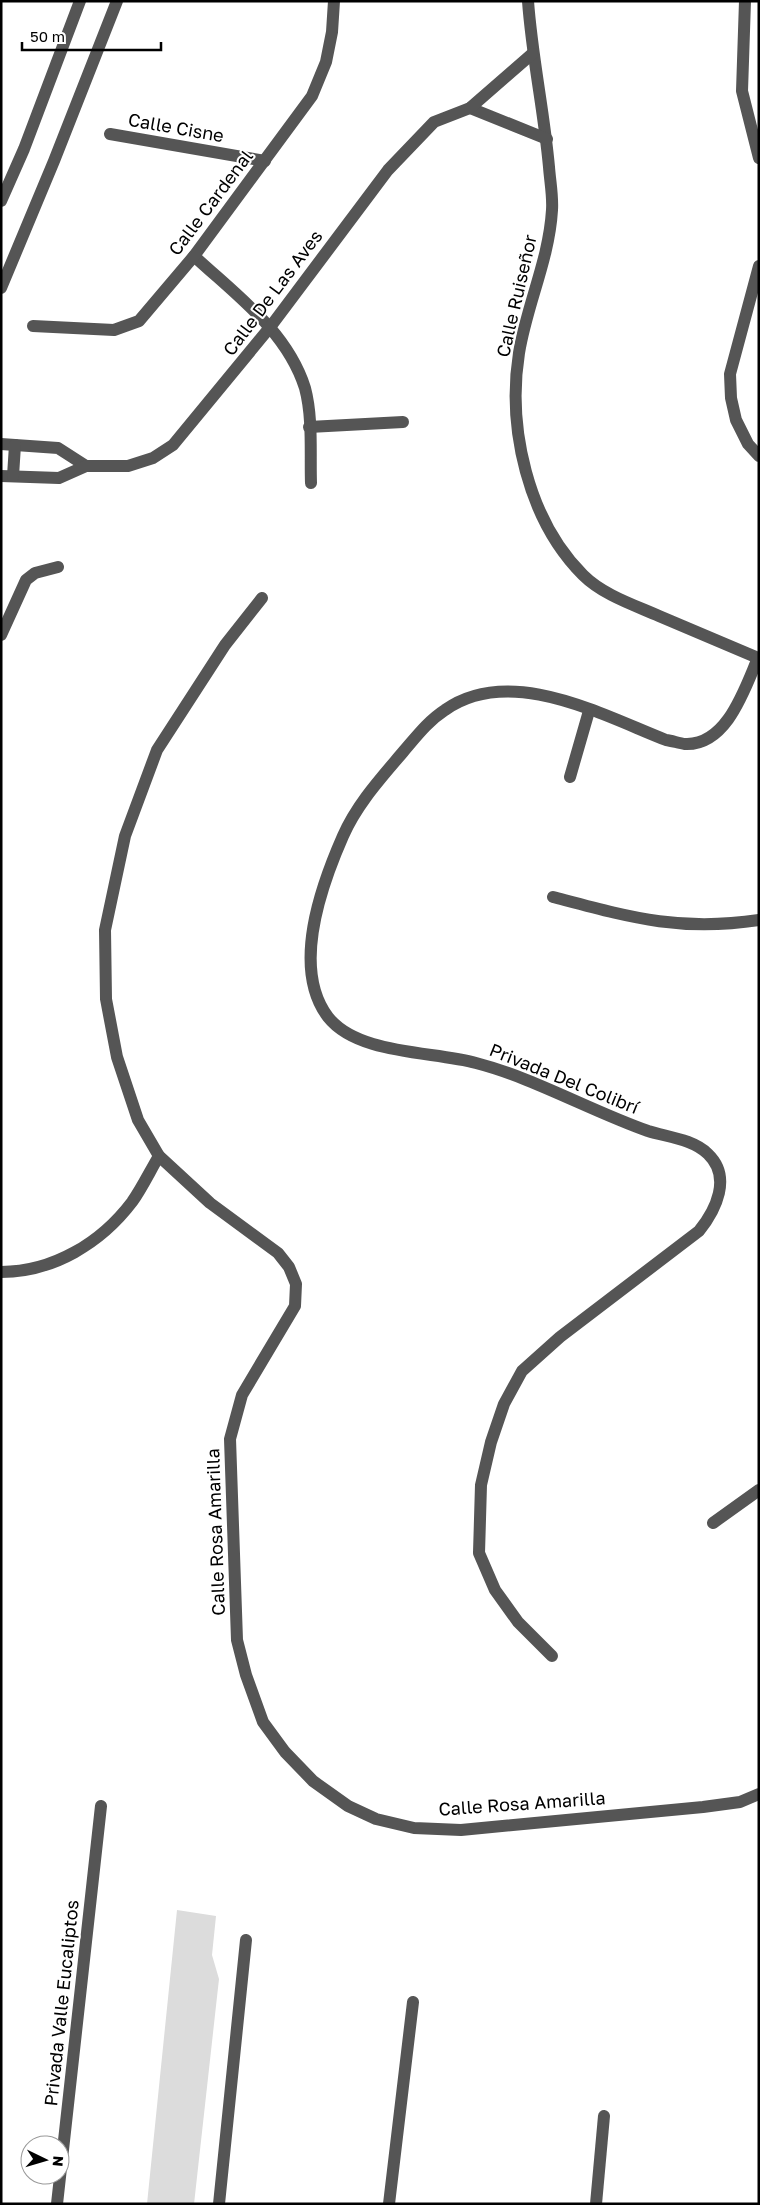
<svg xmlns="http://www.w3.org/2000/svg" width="760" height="2205" viewBox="0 0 760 2205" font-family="'Golos Text',sans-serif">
<rect width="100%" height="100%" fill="#fff"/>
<polygon fill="#dcdcdc" points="177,1910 216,1916 212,1955 219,1979 194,2204 147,2204"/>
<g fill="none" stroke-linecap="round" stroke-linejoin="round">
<g stroke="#555" stroke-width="12">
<path d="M528 1C532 57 544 111 549 167 550 181 553 196 552 210 549 260 527 304 519 353 507 428 528 520 583 575 603 595 634 605 659 616 692 630 725 644 758 658"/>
<polyline points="745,1 742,91 759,158"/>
<polyline points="470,108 547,139"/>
<polyline points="110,134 265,161"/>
<polyline points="1,201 24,149 80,1"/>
<path d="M194 256C236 295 287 331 305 388 313 418 310 453 311 483"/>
<polyline points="759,266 730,374 731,398 736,420 748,444 759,456"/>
<polyline points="1,288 54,161 117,1"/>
<polyline points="33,326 114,330 139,321 194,256 312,96 326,62 332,32 334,1"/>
<polyline points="309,427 403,422"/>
<polyline points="1,444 58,448 86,466"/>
<polyline points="1,476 59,478 86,466 128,466 153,458 173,445 271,326 388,170 434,122 470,108 532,54"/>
<polyline points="13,476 15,445"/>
<polyline points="262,598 225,645 157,750 125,836 105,930 106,999 117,1057 138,1120 159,1156 210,1203 278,1253 289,1267 296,1284 295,1306 242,1395 230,1439 237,1640 246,1675 263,1722 285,1752 313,1781 348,1806 376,1819 414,1828 461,1830 703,1807 740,1802 759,1794"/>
<polyline points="1,635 26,580 35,573 58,567"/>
<polyline points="570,777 589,711"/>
<path d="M553 897C629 917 679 932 759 920"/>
<path d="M1 1272C53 1272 101 1243 132 1202 142 1188 150 1171 159 1156"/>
<polyline points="713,1523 759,1490"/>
<path d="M552 1656 518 1622 495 1590 479 1553 481 1485 491 1442 504 1404 522 1371 560 1337 699 1231C716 1210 732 1177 708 1154 693 1139 667 1137 648 1131 591 1111 534 1078 476 1063 433 1051 358 1055 328 1017 291 968 321 886 343 836 357 804 381 778 403 752 416 737 428 721 445 710 510 664 602 715 666 740 672 741 679 743 685 744 727 746 745 688 758 658"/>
<polyline points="57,2204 101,1806"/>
<polyline points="219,2204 246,1940"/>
<polyline points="389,2204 413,2002"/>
<polyline points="596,2204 604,2116"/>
</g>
</g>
<g text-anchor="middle" stroke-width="4" stroke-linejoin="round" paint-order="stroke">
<g font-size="18" fill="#000" stroke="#fff">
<text transform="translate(176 128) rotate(10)" y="6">Calle Cisne</text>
<text transform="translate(211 203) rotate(-53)" y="6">Calle Cardenal</text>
<text transform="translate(273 293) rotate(-53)" y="6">Calle De Las Aves</text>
<text transform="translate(517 296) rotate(-77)" y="6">Calle Ruiseñor</text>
<text transform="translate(564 1079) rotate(22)" y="6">Privada Del Colibrí</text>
<text transform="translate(216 1532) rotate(-92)" y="6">Calle Rosa Amarilla</text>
<text transform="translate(522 1804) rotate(-4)" y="6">Calle Rosa Amarilla</text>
<text transform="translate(62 2003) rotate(-84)" y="6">Privada Valle Eucaliptos</text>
</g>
</g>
<rect width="760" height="2205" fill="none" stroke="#000000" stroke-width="5"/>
<g transform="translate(45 2160) rotate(95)"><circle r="24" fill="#ffffff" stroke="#999999"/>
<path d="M0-4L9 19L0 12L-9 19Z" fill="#000000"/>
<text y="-8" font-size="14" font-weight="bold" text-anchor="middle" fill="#000000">N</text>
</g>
<path d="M22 42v8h139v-8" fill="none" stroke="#000000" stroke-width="2.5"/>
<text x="30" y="42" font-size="15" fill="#000000" stroke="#ffffff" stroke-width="4" paint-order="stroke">50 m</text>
</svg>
